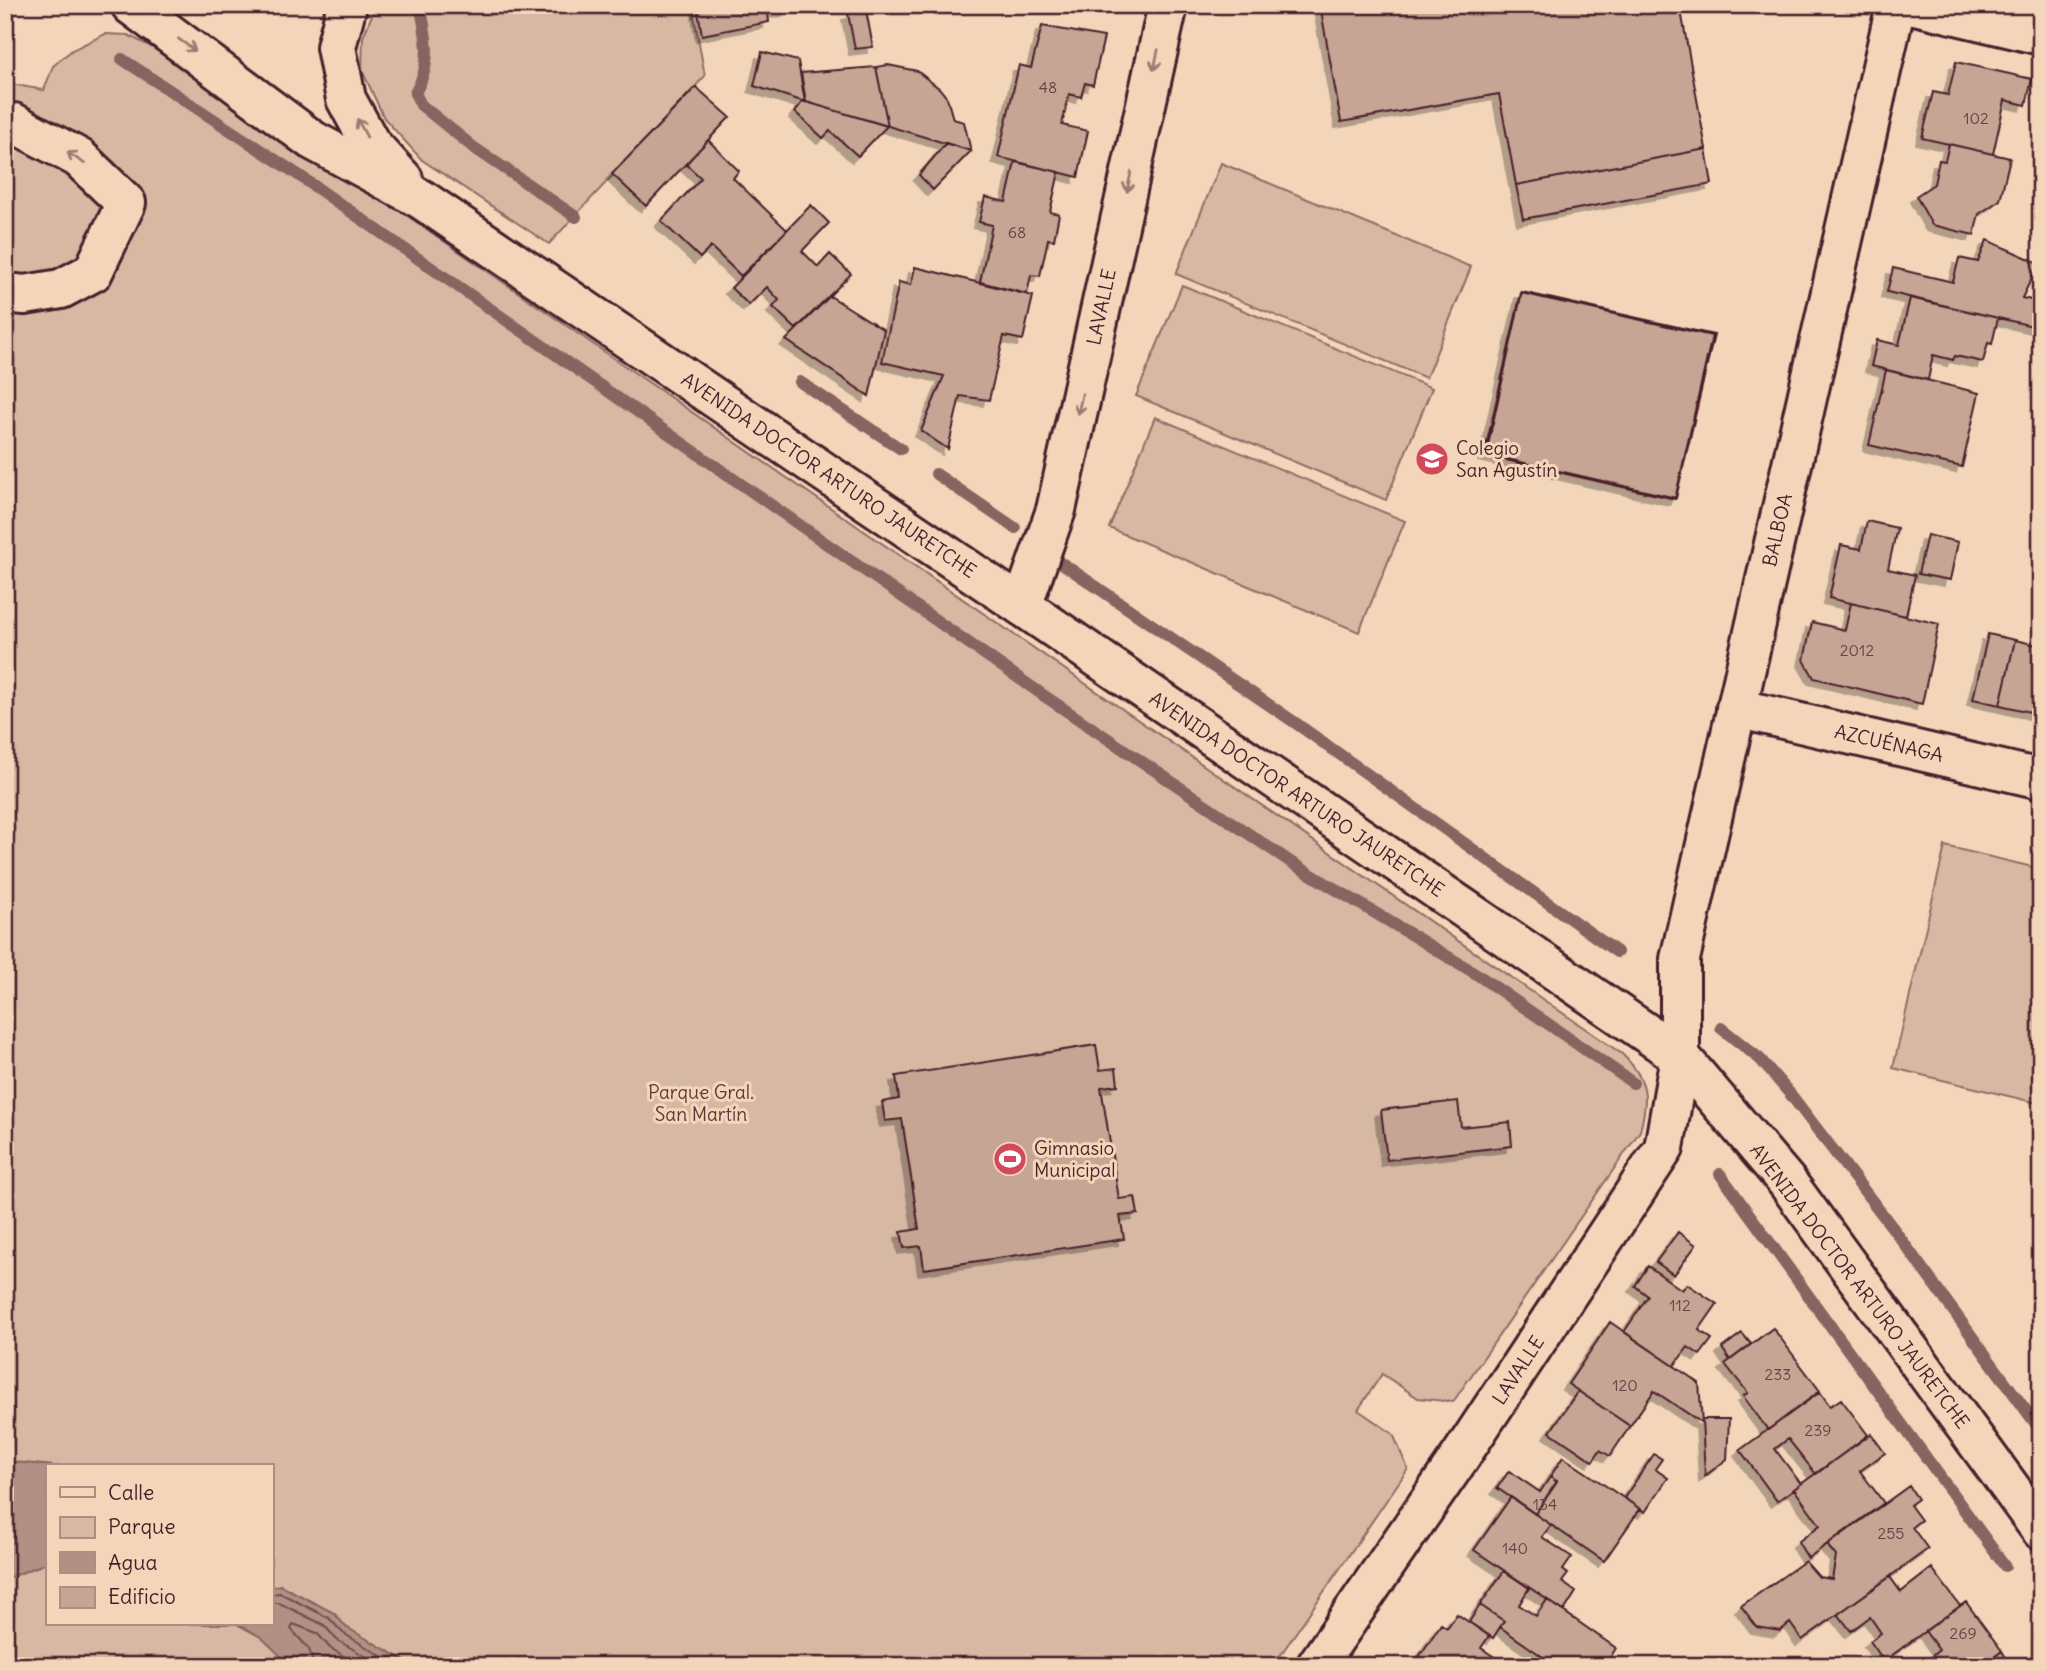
<svg xmlns="http://www.w3.org/2000/svg" width="2046" height="1671" font-family="Delius,sans-serif">
<style>
.green{fill:#d7b8a2;stroke:#906c66;stroke-width:2;fill-rule:evenodd}
.water{fill:#b29083;stroke:#886360;stroke-width:2}
.lines{fill:none;stroke-linecap:round;stroke-linejoin:round}
.shore{stroke:#744c4e;stroke-width:2}
.stream{stroke:#886360;stroke-width:12}
.building{fill:#c6a594;stroke:#4a1f2b;stroke-width:2;filter:url(#shadow)}
.minor-casing{stroke:#4a1f2b;stroke-width:44}
.major-casing{stroke:#4a1f2b;stroke-width:44}
.minor{stroke:#f3d6ba;stroke-width:38}
.major{stroke:#f3d6ba;stroke-width:38}
.oneway{stroke:#9e7a72}
.labels{text-anchor:middle;stroke-width:6;stroke-linejoin:round;paint-order:stroke}
.number-label{font-size:16px;fill:#694045}
.street-label{font-size:19px;fill:#4a1f2b;stroke:#f3d6ba}
.poi-label{font-size:19px;fill:#4a1f2b;stroke:#f3d6ba;text-anchor:start}
.park-label{font-size:19px;fill:#5f363d;stroke:#f3d6ba}
</style>
<defs>
<filter id="shadow"><feDropShadow dx="-6" dy="6" stdDeviation="0" flood-color="#0004"/></filter>
</defs>
<rect width="100%" height="100%" fill="#f3d6ba"/>
<filter id="ink" filterUnits="userSpaceOnUse"><feTurbulence type="fractalNoise" baseFrequency=".0143" numOctaves="2"/><feDisplacementMap in="SourceGraphic" scale="14" xChannelSelector="R" yChannelSelector="G"/><feConvolveMatrix kernelMatrix="1 2 1 2 8 2 1 2 1" color-interpolation-filters="sRGB"/></filter>
<g filter="url(#ink)">
<!-- green -->
<path class="green" d="M376 5H692L705 76 549 244 422 160 384 118 362 70 363 37Z
M105 34 128 35 196 70 1622 1054C1648 1079 1649 1097 1640 1131L1453 1402 1418 1398 1382 1374 1358 1410 1393 1434 1408 1469 1273 1666H5V38L8 60 5 83 44 90 53 66 72 50ZM47 1466H271V1624H47Z
M1221 163 1471 267 1426 378 1176 274Z
M1182 285 1432 388 1386 500 1136 396Z
M1155 417 1405 521 1359 632 1109 528Z
M1945 846 2041 869V1104L1893 1068Z"/>
<!-- water -->
<path class="water" d="M5 1461 54 1466H47V1563L5 1579Z
M280 1585 334 1613 346 1627 414 1666H291L261 1637 237 1624H271V1587Z"/>
<g class="lines">
<!-- shore -->
<path class="shore" d="M271 1594 280 1593 329 1618 343 1633 398 1666
M271 1603H279L324 1625 337 1640 382 1666
M314 1666 309 1649 291 1629 293 1624 317 1633 330 1648 361 1666"/>
<!-- stream -->
<path class="stream" d="M420 5C427 38 433 62 415 93L421 105 473 147 576 217
M122 59 297 174 1043 695 1292 863 1475 973 1633 1083
M800 382 901 449
M936 474 1015 528
M1063 564 1297 724 1617 952
M1721 1028 1760 1059 1791 1095 1895 1231 2041 1431
M1720 1174 2005 1566"/>
</g>
<!-- building -->
<path class="building" d="M697 5H787L788 10 768 13 769 22 702 35Z
M1320 5H1680L1706 149 1516 185 1499 94 1341 122Z
M866 10 873 47 855 49 848 14Z
M1042 26 1104 37 1093 85 1085 83 1081 97 1069 94 1062 125 1088 131 1078 177 998 157 1019 65 1031 68Z
M762 52 798 61 805 102 754 86Z
M1956 62 2032 79 2026 105 2005 100 1993 154 1922 138 1933 92 1948 95Z
M888 65 917 71 940 89 947 98 953 119 964 122 971 151 888 126 876 67Z
M876 67 888 126 806 102 801 73Z
M696 87 730 117 646 206 612 174Z
M803 101 887 126 858 156 830 131 823 138 795 112Z
M708 140 739 171 733 178 787 230 741 276 711 247 700 258 661 221 701 178 686 164Z
M946 143 971 151 933 190 919 175Z
M1949 144 2010 158 2000 200 1979 214 1974 235 1932 225 1916 196 1934 184 1939 160 1945 161Z
M1706 149 1712 184 1523 219 1516 185Z
M1015 162 1059 172 1050 212 1059 214 1054 240 1048 239 1040 276 1031 275 1027 294 980 282 992 225 979 222 985 197 1006 202Z
M811 205 829 223 802 251 818 267 830 254 851 274 796 329 773 307 779 300 767 287 749 305 731 288Z
M1987 240 2039 263 2022 298 2041 302V328L1887 292 1893 268 1953 282 1959 258 1978 262Z
M915 267 1033 296 1023 340 1004 336 989 400 960 396 948 449 921 431 944 376 882 362 899 282 911 285Z
M1522 292 1714 335 1676 498 1486 454Z
M1521 293 1712 336 1675 499 1484 455Z
M830 296 884 330 869 396 786 340Z
M1910 298 1998 318 1992 344 1988 343 1983 362 1955 356 1953 360 1933 355 1928 380 1871 366 1877 340 1899 345Z
M1886 370 1979 393 1962 467 1869 445Z
M1867 521 1897 528 1888 569 1915 575 1906 616 1829 598 1841 545 1861 549Z
M1927 535 1958 542 1950 580 1918 574Z
M1851 603 1939 624 1922 704 1814 678 1804 660 1812 622 1845 630Z
M1988 634 2015 640 2000 705 1973 699Z
M2015 640 2041 646 2039 714 2000 705Z
M1096 1045 1100 1070 1116 1068 1118 1085 1101 1087 1119 1199 1135 1197 1138 1214 1120 1216 1124 1239 924 1269 921 1246 904 1248 901 1232 919 1229 902 1119 885 1121 882 1102 899 1099 896 1076Z
M1458 1101 1461 1127 1510 1122 1512 1146 1387 1160 1381 1110Z
M1678 1232 1696 1245 1674 1275 1656 1262Z
M1648 1266 1682 1290 1687 1284 1717 1304 1699 1330 1712 1339 1700 1355 1688 1347 1674 1366 1624 1332 1648 1296 1635 1286Z
M1610 1322 1699 1383 1702 1423 1654 1391 1630 1426 1568 1384Z
M1773 1328 1820 1391 1768 1430 1743 1396 1748 1393 1725 1364Z
M1742 1333 1751 1344 1730 1360 1722 1348Z
M1578 1391 1630 1426 1610 1456 1600 1450 1593 1461 1550 1432Z
M1820 1392 1830 1406 1841 1399 1868 1435 1816 1474 1788 1439 1775 1449 1801 1484 1777 1501 1740 1450Z
M1702 1419H1729L1727 1459 1705 1476Z
M1871 1434 1885 1453 1860 1471 1884 1503 1808 1558 1798 1542 1820 1525 1794 1489Z
M1654 1454 1662 1459 1655 1469 1668 1478 1645 1512 1624 1498Z
M1563 1457 1640 1509 1604 1561 1535 1514 1557 1481 1550 1477Z
M1509 1471 1540 1492 1550 1477 1557 1482 1535 1514 1497 1488Z
M1909 1486 1918 1499 1910 1505 1921 1520 1912 1527 1928 1549 1802 1640 1790 1623 1780 1631 1757 1627 1741 1606 1805 1561 1819 1577 1832 1579 1836 1556 1827 1545Z
M1511 1497 1551 1525 1542 1537 1572 1557 1563 1570 1568 1574 1562 1582 1576 1592 1564 1611 1474 1550Z
M1932 1568 1960 1606 1884 1661 1870 1641 1881 1633 1870 1617 1851 1631 1838 1614 1890 1577 1901 1592Z
M1504 1571 1529 1588 1519 1605 1536 1616 1547 1600 1616 1648 1605 1666H1600L1590 1659 1585 1666H1556L1500 1627 1504 1621 1480 1605Z
M1966 1602 2002 1651 1982 1666H1910L1918 1660 1921 1665 1939 1650 1925 1631Z
M1480 1605 1504 1621 1493 1638 1469 1622Z
M1457 1614 1489 1636 1481 1648 1502 1662 1500 1666H1419L1415 1663 1441 1624 1447 1628Z
M2002 1651 2011 1666H1982Z"/>
<g class="lines">
<defs>
<path id="minor" d="M1915 5 2041 35
M5 126 14 123 79 158 126 203 93 272 61 289 25 295 5 293
M1022 606 1056 510 1168 5
M1736 708 2041 779
M1316 1666 1460 1457 1664 1148 1680 1056V959L1896 5"/>
<path id="major" d="M131 5 312 140 421 199 1022 606 1680 1056 1787 1182 2041 1530
M347 5 336 47 346 99 370 143 403 179"/>
</defs>
<!-- minor casing -->
<use href="#minor" class="minor-casing"/>
<!-- major casing -->
<use href="#major" class="major-casing"/>
<!-- minor -->
<use href="#minor" class="minor"/>
<!-- major -->
<use href="#major" class="major"/>
</g>
<!-- one-way arrows -->
<defs><path id="oneway-shaft" d="M-6 0H5M1.5-3L5.5 0L1.5 3" fill="none" stroke-width="1.6" stroke-linecap="round" stroke-linejoin="round" transform="scale(1.75)"/></defs>
<g class="oneway">
<use href="#oneway-shaft" transform="translate(187 45) rotate(36)"/>
<use href="#oneway-shaft" transform="translate(1156 60) rotate(102)"/>
<use href="#oneway-shaft" transform="translate(362 128) rotate(-118)"/>
<use href="#oneway-shaft" transform="translate(76 158) rotate(-146)"/>
<use href="#oneway-shaft" transform="translate(1129 182) rotate(102)"/>
<use href="#oneway-shaft" transform="translate(1080 404) rotate(102)"/>
</g>
</g>
<!-- icons -->
<defs>
<symbol id="school-disc" viewBox="-11 -11 22 22"><circle r="9.5" fill="#d1495b" stroke="#f3d6ba"/><path d="M0-5L7-2L0 1L-7-2ZM-4 1L0 2.5L4 1V4Q0 6-4 4Z" fill="#fff"/></symbol>
<symbol id="stadium-disc" viewBox="-11 -11 22 22"><circle r="9.5" fill="#d1495b" stroke="#f3d6ba"/><path d="M0-5a6.5 5 0 1 0 0 10a6.5 5 0 1 0 0-10ZM-3.5-1.8h7v3.6h-7Z" fill="#fff"/></symbol>
</defs>
<g fill-rule="evenodd">
<use href="#school-disc" x="1413" y="440" width="38" height="38"/>
<use href="#stadium-disc" x="991" y="1140" width="38" height="38"/>
</g>
<g class="labels">
<!-- number labels -->
<g class="number-label">
<text x="1048" y="93">48</text>
<text x="1976" y="124">102</text>
<text x="1017" y="238">68</text>
<text x="1857" y="656">2012</text>
<text x="1680" y="1311">112</text>
<text x="1778" y="1380">233</text>
<text x="1625" y="1391">120</text>
<text x="1818" y="1436">239</text>
<text x="1545" y="1510">134</text>
<text x="1891" y="1539">255</text>
<text x="1515" y="1554">140</text>
<text x="1963" y="1639">269</text>
</g>
<!-- street labels -->
<g class="street-label">
<text transform="translate(1101 307) rotate(-78)" y="7">LAVALLE</text>
<text transform="translate(829 475) rotate(34)" y="7">AVENIDA DOCTOR ARTURO JAURETCHE</text>
<text transform="translate(1777 530) rotate(-77)" y="7">BALBOA</text>
<text transform="translate(1889 743) rotate(13)" y="7">AZCUÉNAGA</text>
<text transform="translate(1297 794) rotate(34)" y="7">AVENIDA DOCTOR ARTURO JAURETCHE</text>
<text transform="translate(1860 1286) rotate(53)" y="7">AVENIDA DOCTOR ARTURO JAURETCHE</text>
<text transform="translate(1518 1370) rotate(-57)" y="7">LAVALLE</text>
</g>
<!-- poi labels -->
<g class="poi-label">
<text x="1456" y="455">Colegio<tspan x="1456" dy="22">San Agustín</tspan></text>
<text x="1034" y="1155">Gimnasio<tspan x="1034" dy="22">Municipal</tspan></text>
</g>
<!-- park labels -->
<g class="park-label">
<text x="701" y="1099">Parque Gral.<tspan x="701" dy="22">San Martín</tspan></text>
</g>
</g>
<!-- margin -->
<rect width="2046" height="1671" fill="none" stroke="#f3d6ba" stroke-width="28"/>
<rect x="14" y="14" width="2018" height="1643" fill="none" stroke="#4a1f2b" stroke-width="2.5" filter="url(#ink)"/>
<!-- legend -->
<rect x="46" y="1464" width="228" height="161" fill="#f3d6ba" stroke="#af8d81" stroke-width="2"/>
<rect x="60" y="1487" width="35" height="10" fill="#f3d6ba" stroke="#af8d81" stroke-width="2"/>
<text x="108" y="1500" font-size="21" fill="#4a1f2b">Calle</text>
<rect x="60" y="1517" width="35" height="21" fill="#d7b8a2" stroke="#af8d81" stroke-width="2"/>
<text x="108" y="1534" font-size="21" fill="#4a1f2b">Parque</text>
<rect x="60" y="1552" width="35" height="21" fill="#b29083" stroke="#af8d81" stroke-width="2"/>
<text x="108" y="1570" font-size="21" fill="#4a1f2b">Agua</text>
<rect x="60" y="1587" width="35" height="21" fill="#c6a594" stroke="#af8d81" stroke-width="2"/>
<text x="108" y="1604" font-size="21" fill="#4a1f2b">Edificio</text>
</svg>
